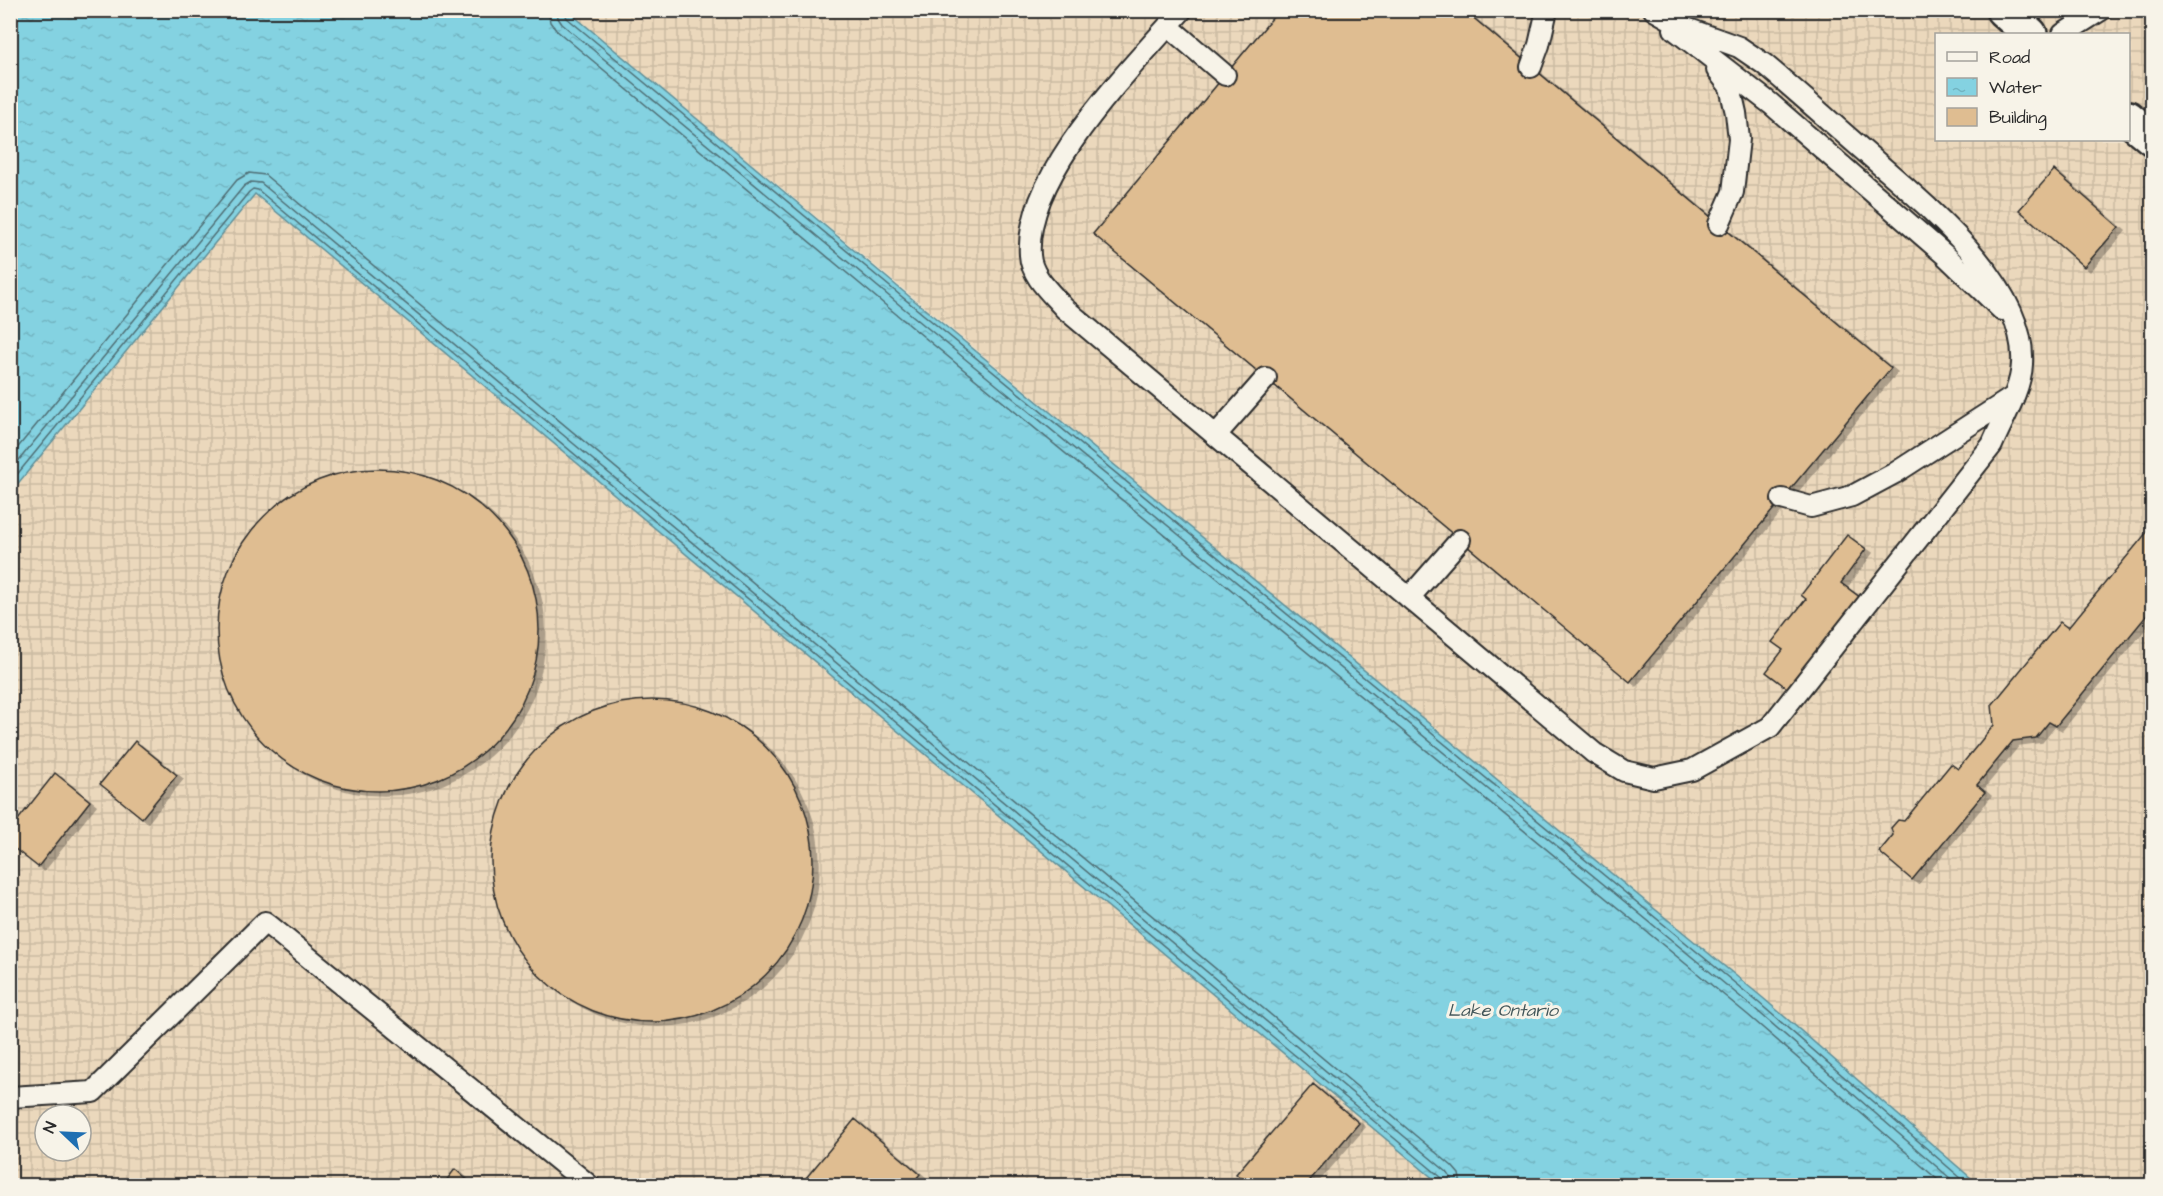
<svg xmlns="http://www.w3.org/2000/svg" width="2163" height="1196" font-family="'Architects Daughter',sans-serif">
<style>
.industrial{fill:url(#industrial-grid);fill-rule:evenodd}
.water{fill:url(#water-ripples);stroke:#608f98;stroke-width:1.5}
.lines{fill:none;stroke-linecap:round;stroke-linejoin:round}
.shore{stroke:#4f6e74;stroke-width:1.5}
.building{fill:#dfbd91;stroke:#2b2b2b;stroke-width:1.5;filter:url(#shadow)}
.lane-casing{stroke:#2b2b2b;stroke-width:24}
.street-casing{stroke:#2b2b2b;stroke-width:38}
.lane{stroke:#f7f3e8;stroke-width:20}
.street{stroke:#f7f3e8;stroke-width:33}
.labels{text-anchor:middle;stroke-width:6;stroke-linejoin:round;paint-order:stroke}
.water-label{font-size:18px;font-style:italic;fill:#415558;stroke:#f7f3e8}
</style>
<defs>
<pattern id="industrial-grid" width="8" height="8" patternUnits="userSpaceOnUse" patternTransform="scale(1.5)"><rect width="8" height="8" fill="#ebd8bc"/><path d="M0 4h8M4 0v8" fill="none" stroke="#cabaa2"/></pattern>
<pattern id="water-ripples" width="26" height="14" patternUnits="userSpaceOnUse" patternTransform="scale(1.5)"><rect width="26" height="14" fill="#84d2e1"/><path d="M2 4q2-2 4 0t4 0M15 11q2-2 4 0t4 0" fill="none" stroke="#72b4c1"/></pattern>
<filter id="shadow"><feDropShadow dx="6" dy="4" stdDeviation="0" flood-color="#0004"/></filter>
</defs>
<rect width="100%" height="100%" fill="#f0e3ce"/>
<filter id="ink" filterUnits="userSpaceOnUse"><feTurbulence type="fractalNoise" baseFrequency=".0167" numOctaves="2"/><feDisplacementMap in="SourceGraphic" scale="12" xChannelSelector="R" yChannelSelector="G"/><feConvolveMatrix kernelMatrix="1 2 1 2 8 2 1 2 1" color-interpolation-filters="sRGB"/></filter>
<g filter="url(#ink)">
<!-- industrial -->
<path class="industrial" d="M568 11H2152V1185H1979L1854 1077ZM1936 34H2128V140H1936Z
M254 194 1441 1185 11 1186V492ZM45 1115H81V1151H45Z"/>
<!-- water -->
<path class="water" d="M11 10 568 11 904 292 1763 998 1979 1185H1441L255 194 11 492Z"/>
<g class="lines">
<!-- shore -->
<path class="shore" d="M548 10 550 22 556 30 890 309 1748 1015 1945 1186
M557 10 558 18 562 24 896 302 1754 1008 1959 1186
M564 10 567 18 901 296 1759 1003 1970 1186
M10 457 237 180 249 173 265 175 1452 1166 1459 1174 1461 1186
M10 471 244 186 251 182 261 183 1447 1172 1451 1178 1452 1186
M10 483 249 192 253 189 258 190 1442 1178 1444 1186"/>
</g>
<!-- building -->
<path class="building" d="M1279 10H1464L1891 368 1630 682 1093 234Z
M2054 170 2119 227 2084 267 2019 210Z
M217 630a161 161 0 1 1 322 0a161 161 0 1 1-322 0Z
M2152 526V609L2056 726 2049 722 2036 738 2013 741 1977 785 1985 792 1912 880 1879 852 1893 835 1891 828 1898 820 1904 821 1951 764 1958 769 1994 725 1992 705 2060 622 2068 628Z
M1847 535 1866 549 1841 583 1861 598 1791 691 1766 672 1783 650 1772 642 1806 599 1801 595Z
M491 861a161 161 0 1 1 322 0a161 161 0 1 1-322 0Z
M135 741 177 775 142 818 100 784Z
M55 773 90 801 38 867 10 845V830Z
M1313 1084 1359 1123 1305 1186H1250L1236 1174Z
M855 1119 920 1174 912 1184 913 1186H803L801 1184Z
M455 1169 474 1186H442Z"/>
<g class="lines">
<defs>
<path id="lane" d="M1182 10C1132 68 1024 174 1030 255 1031 276 1051 293 1064 308L1594 753 1624 771 1654 778 1692 770 1770 727 1992 445C2002 421 2021 390 2022 364 2027 285 1924 204 1871 157 1835 126 1800 94 1764 64L1739 47 1686 28 1654 10
M1168 26 1225 75
M1674 29 1771 104 1945 255 2002 310
M2063 34 2101 10
M1531 67 1539 45 1547 10
M1717 70 1730 87 1736 113 1739 139 1733 192 1719 224
M1216 435 1266 378
M1782 499 1811 507 1852 496 1895 473 2013 397
M1409 598 1460 540
M10 1097 93 1092 265 922 590 1186"/>
<path id="street" d="M2003 10 2030 34
M2128 118 2152 138"/>
</defs>
<!-- lane casing -->
<use href="#lane" class="lane-casing"/>
<!-- street casing -->
<use href="#street" class="street-casing"/>
<!-- lane -->
<use href="#lane" class="lane"/>
<!-- street -->
<use href="#street" class="street"/>
</g>
</g>
<g class="labels">
<!-- water labels -->
<g class="water-label">
<text x="1503" y="1016">Lake Ontario</text>
</g>
</g>
<!-- margin -->
<rect width="2163" height="1196" fill="none" stroke="#f7f3e8" stroke-width="36"/>
<rect x="18" y="18" width="2127" height="1160" fill="none" stroke="#2b2b2b" stroke-width="2" filter="url(#ink)"/>
<!-- legend -->
<rect x="1935" y="33" width="195" height="108" fill="#f7f3e8" stroke="#a5a39c" stroke-width="1.5"/>
<rect x="1947" y="52" width="30" height="9" fill="#f7f3e8" stroke="#a5a39c" stroke-width="1.5"/>
<text x="1989" y="63" font-size="18" fill="#2b2b2b">Road</text>
<rect x="1947" y="78" width="30" height="18" fill="url(#water-ripples)" stroke="#a5a39c" stroke-width="1.5"/>
<text x="1989" y="93" font-size="18" fill="#2b2b2b">Water</text>
<rect x="1947" y="108" width="30" height="18" fill="#dfbd91" stroke="#a5a39c" stroke-width="1.5"/>
<text x="1989" y="123" font-size="18" fill="#2b2b2b">Building</text>
<!-- north arrow -->
<g transform="translate(63 1133) rotate(293)"><circle r="28" fill="#f7f3e8" stroke="#a5a39c" stroke-width="1.5"/>
<path d="M0-4.5L10 22L0 15L-10 22Z" fill="#1f6fb2"/>
<text y="-9" font-size="16" font-weight="bold" text-anchor="middle" fill="#2b2b2b">N</text>
</g>
</svg>
